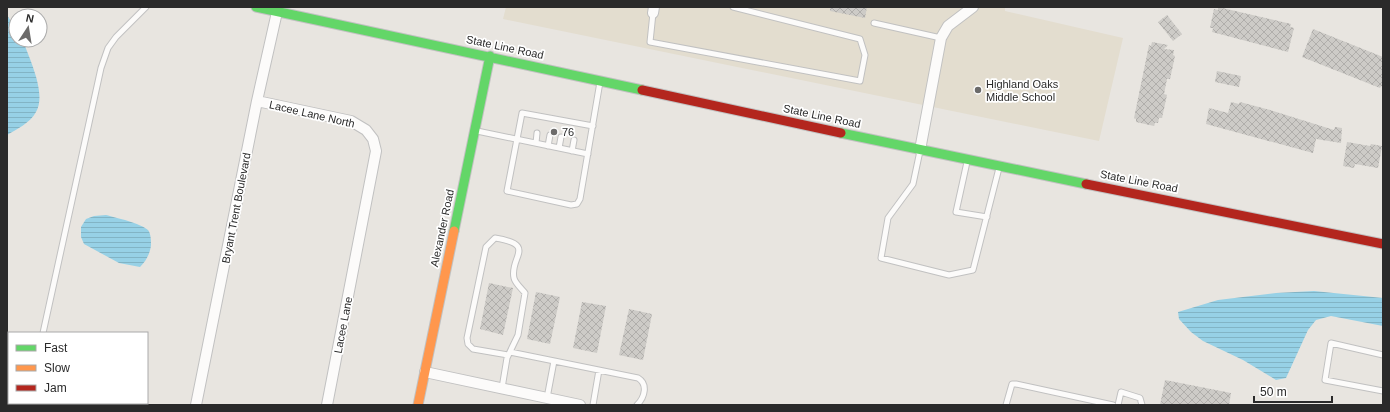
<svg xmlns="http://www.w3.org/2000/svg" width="1390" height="412" font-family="Arial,sans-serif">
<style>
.education{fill:#e3ddcf}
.water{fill:url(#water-rules)}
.building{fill:url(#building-cross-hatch)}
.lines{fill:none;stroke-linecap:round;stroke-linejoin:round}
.lane-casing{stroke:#c1c1c1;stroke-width:7}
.street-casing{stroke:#c1c1c1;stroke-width:12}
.fast-casing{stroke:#c1c1c1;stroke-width:11}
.slow-casing{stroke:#c1c1c1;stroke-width:11}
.jam-casing{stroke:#c1c1c1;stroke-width:11}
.lane{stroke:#fcfbfa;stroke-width:5}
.street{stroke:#fcfbfa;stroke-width:10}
.fast{stroke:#63d668;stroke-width:9}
.slow{stroke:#ff974d;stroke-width:9}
.jam{stroke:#b3261e;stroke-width:9}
.poi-dot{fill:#6c6b6a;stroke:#fff;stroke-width:1.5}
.labels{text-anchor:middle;stroke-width:3.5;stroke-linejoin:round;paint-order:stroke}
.street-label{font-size:11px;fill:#2a2a2a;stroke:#fff}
.poi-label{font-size:11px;fill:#2a2a2a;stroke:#fff;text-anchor:start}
</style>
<defs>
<pattern id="water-rules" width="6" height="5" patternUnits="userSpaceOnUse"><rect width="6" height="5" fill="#97d1e6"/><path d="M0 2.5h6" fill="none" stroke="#82b4c5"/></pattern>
<pattern id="building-cross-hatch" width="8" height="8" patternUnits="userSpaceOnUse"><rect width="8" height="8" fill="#cdcbc7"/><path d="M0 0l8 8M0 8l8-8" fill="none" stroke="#b0aeab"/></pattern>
</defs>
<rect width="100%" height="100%" fill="#e8e5e0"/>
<!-- education -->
<path class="education" d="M506 7H1005V11L1123 38 1099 141 503 19Z"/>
<!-- water -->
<path class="water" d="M7 15 16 29V40H23C29 59 47 93 36 112 30 123 17 129 7 135Z
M106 215C117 218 140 223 148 230 151 234 151 240 151 245 150 254 146 261 140 267L119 263 84 244 81 237V227L86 219 94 216Z
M1314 291 1383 298V326L1331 316 1316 320 1308 330 1286 378 1276 380 1243 360 1203 341 1191 332 1179 319 1178 312 1218 300 1276 293Z"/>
<!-- building -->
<path class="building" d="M830 7H867L865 18 830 11Z
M1218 7 1291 24 1290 27 1294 28 1288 52 1212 32 1213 28H1210L1214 9 1218 10Z
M1167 15 1182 34 1173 41 1158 22Z
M1313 29 1383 57V87L1381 86 1380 88 1302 57Z
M1152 42 1168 45 1164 49 1174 50 1173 55 1175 56 1170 79H1167L1164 94 1167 95 1162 118H1159L1158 123H1155L1154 126 1136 122V119L1134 118 1149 45 1151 46Z
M1217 71 1241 76 1239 87 1215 82Z
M1231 102 1239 104 1240 102 1270 110 1334 130 1335 127 1342 128 1341 143 1316 139 1313 153 1206 124 1209 108 1228 113Z
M1347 142 1370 146 1371 144 1382 146 1378 168 1355 164 1354 168 1343 166Z
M489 283 513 288 503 335 480 329Z
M536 292 560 297 550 344 527 339Z
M582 302 606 306 597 353 573 348Z
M629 309 652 314 643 360 619 355Z
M1165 380 1231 393 1229 405H1160Z"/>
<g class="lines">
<defs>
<path id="lane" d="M653 13 650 42 860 81 865 55 860 39 733 7
M874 23 941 38
M593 126 522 113 507 191 571 205 577 204 580 199 600 82
M477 131 588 154
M536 143 537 133
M548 146 550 135
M559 148 561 137
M572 151 574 140
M920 151 913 184 888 218 881 258 949 275 973 270 999 168
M967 162 956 212 987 217
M43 333 101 68 108 48 116 37 146 7
M510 352 638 378C648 384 645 397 637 405
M1383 355 1331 343 1325 380 1383 391
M502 388 507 358 518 335 525 293C521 288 515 283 514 278 509 257 538 245 495 238L486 247 467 338 468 344 473 349 508 355
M547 398 554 361
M28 405V403
M593 405 599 370
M1006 405 1012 384H1016L1113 405
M1118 405 1121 392 1140 398 1142 405"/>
<path id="street" d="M653 13 654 7
M257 101 351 121 366 130 373 139 376 151 327 405
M920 150 941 38 948 26 973 7
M425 372 580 405
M196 405 257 101 277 12"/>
<path id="fast" d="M256 7 642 90
M841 133 1086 184
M454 231 490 56"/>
<path id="slow" d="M418 405 454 231"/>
<path id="jam" d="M642 90 841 133
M1086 184 1383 244"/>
</defs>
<!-- lane casing -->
<use href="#lane" class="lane-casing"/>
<!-- street casing -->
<use href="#street" class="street-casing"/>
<!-- fast casing -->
<use href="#fast" class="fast-casing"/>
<!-- slow casing -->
<use href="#slow" class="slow-casing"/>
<!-- jam casing -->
<use href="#jam" class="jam-casing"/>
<!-- lane -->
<use href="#lane" class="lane"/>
<!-- street -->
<use href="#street" class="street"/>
<!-- fast -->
<use href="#fast" class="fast"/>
<!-- slow -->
<use href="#slow" class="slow"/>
<!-- jam -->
<use href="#jam" class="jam"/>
</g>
<!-- markers -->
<g class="poi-dot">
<circle cx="978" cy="90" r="4"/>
<circle cx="554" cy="132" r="4"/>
</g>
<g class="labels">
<!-- street labels -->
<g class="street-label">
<text transform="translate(505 47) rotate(12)" y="4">State Line Road</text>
<text transform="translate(312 114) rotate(13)" y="4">Lacee Lane North</text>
<text transform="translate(822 116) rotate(12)" y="4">State Line Road</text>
<text transform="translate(1139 181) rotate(11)" y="4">State Line Road</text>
<text transform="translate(236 208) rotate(-79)" y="4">Bryant Trent Boulevard</text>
<text transform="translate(442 228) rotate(-78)" y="4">Alexander Road</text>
<text transform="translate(343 325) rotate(-79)" y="4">Lacee Lane</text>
</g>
<!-- poi labels -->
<g class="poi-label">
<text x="986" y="88">Highland Oaks<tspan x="986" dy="13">Middle School</tspan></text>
<text x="562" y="136">76</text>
</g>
</g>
<!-- border -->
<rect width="1390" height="412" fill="none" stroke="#2a2a2a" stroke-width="16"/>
<!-- legend -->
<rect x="8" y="332" width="140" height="72" fill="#ffffff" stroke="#aaaaaa"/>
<rect x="16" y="345" width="20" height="6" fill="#63d668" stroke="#aaaaaa"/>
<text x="44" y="352" font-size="12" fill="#2a2a2a">Fast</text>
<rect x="16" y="365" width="20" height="6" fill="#ff974d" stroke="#aaaaaa"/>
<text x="44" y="372" font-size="12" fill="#2a2a2a">Slow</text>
<rect x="16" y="385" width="20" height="6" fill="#b3261e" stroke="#aaaaaa"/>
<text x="44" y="392" font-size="12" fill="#2a2a2a">Jam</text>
<!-- north arrow -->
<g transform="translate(28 28) rotate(12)"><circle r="19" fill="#ffffff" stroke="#aaaaaa"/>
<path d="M0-3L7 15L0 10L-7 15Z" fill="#6c6b6a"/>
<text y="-6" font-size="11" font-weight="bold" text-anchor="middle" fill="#2a2a2a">N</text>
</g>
<!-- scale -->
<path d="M1254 396v6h78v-6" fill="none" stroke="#2a2a2a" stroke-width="2"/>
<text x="1260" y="396" font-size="12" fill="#2a2a2a" stroke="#ffffff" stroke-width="3" paint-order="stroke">50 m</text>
</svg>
